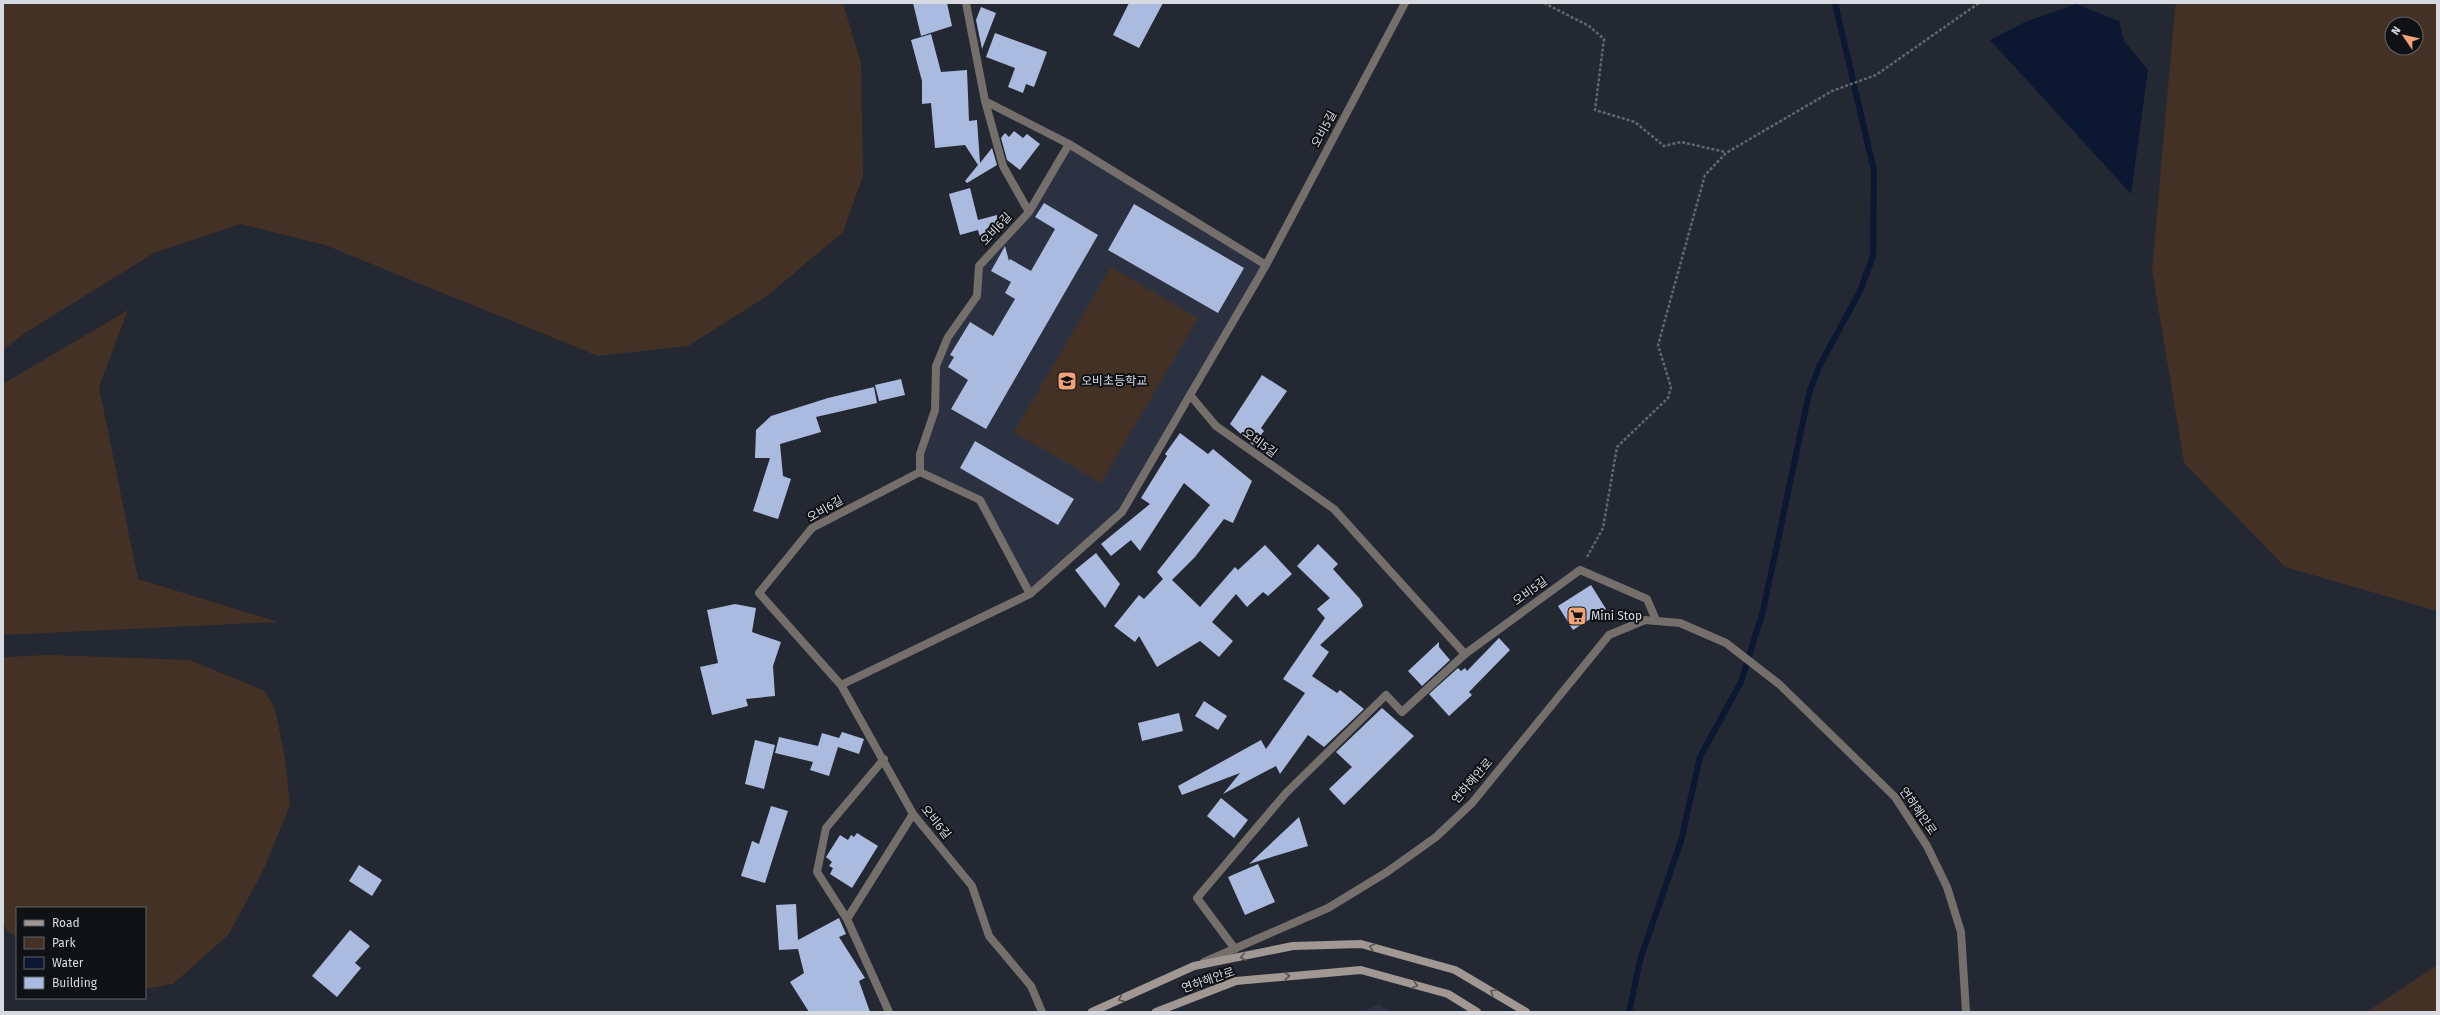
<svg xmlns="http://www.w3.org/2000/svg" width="2440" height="1015" font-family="'Fira Sans','Noto Sans KR',sans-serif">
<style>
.built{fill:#2b3140}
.green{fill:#443126;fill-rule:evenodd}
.water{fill:#0c1731}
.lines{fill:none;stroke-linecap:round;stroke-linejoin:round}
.stream{stroke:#0c1731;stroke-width:6}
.building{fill:#abbbdf}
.path{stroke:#62676f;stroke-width:2.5;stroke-dasharray:3 2;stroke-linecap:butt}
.lane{stroke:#756f6c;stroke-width:8}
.street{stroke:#756f6c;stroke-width:8}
.secondary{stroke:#a19893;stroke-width:8}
.oneway{stroke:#585454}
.labels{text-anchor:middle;stroke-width:4;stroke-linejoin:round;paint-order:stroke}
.street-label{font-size:12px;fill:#d7dbe1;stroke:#0f1115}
.poi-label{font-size:12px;fill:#d7dbe1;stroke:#0f1115;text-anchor:start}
</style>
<rect width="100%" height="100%" fill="#232832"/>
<!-- built -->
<path class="built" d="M1069 144 1266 265 1122 512 1030 594 980 500 920 472 935 410 936 366 948 337 977 296 979 266 1029 212Z
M1379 1004 1390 1012H1363Z"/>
<!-- green -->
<path class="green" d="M3 3H843L861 63 863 176 843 232 767 296 688 346 598 356 325 245 241 224 154 253 25 333 3 350Z
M2177 3H2437V611L2285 567 2184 463 2152 271 2175 7ZM2392 24H2416V48H2392Z
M1111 267 1198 318 1101 483 1014 432Z
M128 310 99 387 138 579 278 622 3 635V384Z
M49 655 190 660 265 691 275 709 285 758 290 805 262 873 228 935 173 984 145 989V908H17V937L8 932 3 923V657Z
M2437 965V1012H2367Z"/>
<!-- water -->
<path class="water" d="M2076 4 2119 21 2124 41 2148 70 2131 194 1990 40 2025 22Z"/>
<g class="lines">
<!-- stream -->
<path class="stream" d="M1629 1012 1640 960 1681 841 1700 757 1741 682 1763 611 1809 393 1820 365 1860 291 1873 256 1874 171 1835 3"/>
</g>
<!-- building -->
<path class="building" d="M913 3H947L952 26 921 36Z
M1129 3H1163L1139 48 1113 35Z
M981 7 996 13 982 49 976 20Z
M995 33 1047 52 1034 87 1026 84 1023 93 1008 87 1015 68 986 57Z
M931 34 941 72 967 70 969 121 977 120 980 163 992 148 997 165 967 183 965 181 978 165 965 145 935 148 931 103 922 104V81L911 40Z
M1014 131 1023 138 1027 134 1040 144 1020 170 1007 160 1001 138 1005 133 1009 137Z
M970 188 978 220 997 215 1001 231 980 237 978 230 960 235 949 194Z
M1044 203 1098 235 986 429 951 409 968 380 948 367 954 357 950 355 970 322 993 336 1015 299 1005 293 1011 282 991 271 1005 246 1009 261 1010 259 1031 271 1055 229 1035 217Z
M1134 204 1244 268 1218 313 1108 250Z
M1262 375 1287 391 1261 428 1264 431 1253 445 1230 424Z
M901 379 905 395 879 401 875 385Z
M874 387 877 403 816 417 821 432 780 444 783 476 791 479 778 519 753 511 770 458H755L756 430 771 416 828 398Z
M1180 433 1208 454 1213 449 1252 481 1233 523 1224 519 1195 557 1172 580 1200 607 1235 567 1238 570 1265 545 1292 574 1268 596 1263 592 1247 607 1236 594 1212 622 1233 641 1219 657 1200 641 1157 667 1139 636 1135 642 1114 626 1139 595 1144 599 1163 579 1157 572 1210 505 1184 483 1140 551 1131 540 1111 556 1101 544 1150 504 1141 498 1167 456 1165 454Z
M975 441 1074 499 1058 525 960 468Z
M1318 544 1338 564 1333 569 1360 599 1363 606 1320 645 1329 652 1312 676 1337 693 1340 690 1364 709 1324 747 1308 735 1280 774 1276 766 1223 794 1240 773 1182 795 1178 786 1261 740 1266 749 1305 693 1283 679 1325 618 1317 609 1330 598 1297 566Z
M1096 553 1120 584 1105 608 1075 570Z
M1591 585 1606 609 1573 630 1558 606Z
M735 604 756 608 752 632 781 642 773 666 775 696 746 699 748 706 712 715 700 667 718 663 707 610Z
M1499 638 1510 650 1469 692 1472 695 1449 716 1429 694 1458 668 1461 671 1465 668 1467 671Z
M1439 642V647L1450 660 1422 686 1408 671Z
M1204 701 1227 716 1218 730 1195 716Z
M1382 708 1414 736 1344 805 1329 789 1352 767 1336 752Z
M1179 713 1183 731 1142 741 1138 723Z
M842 732 864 739 859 754 838 747 829 776 810 770 813 762 775 753 779 737 818 746 822 733 839 738Z
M755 740 775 745 764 789 745 784Z
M1221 798 1248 820 1234 838 1207 816Z
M771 806 788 811 765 883 741 876 752 841 759 844Z
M1299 817 1308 846 1249 864Z
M857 833 878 846 852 888 830 874 833 868 829 866 832 862 826 857 840 835 848 840 851 835 854 837Z
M1258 864 1275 902 1245 915 1228 877Z
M359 865 382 880 372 896 349 881Z
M796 904 798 940 839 918 846 934 839 937 865 978 859 981 870 1012H809L790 982 804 973 798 949 779 950 776 905Z
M350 930 370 946 355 963 361 968 337 997 312 976Z"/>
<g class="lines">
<!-- path -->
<path class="path" d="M1544 3 1589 26 1604 39 1595 110 1635 122 1664 146 1681 142 1725 152
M1587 557 1603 528 1617 447 1668 398 1671 387 1658 345 1705 175 1726 153 1832 91 1876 75 1979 3"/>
<!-- lane -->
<path class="lane" d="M1235 949 1197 898 1286 793 1386 695 1402 712 1465 654"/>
<!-- street -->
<path class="street" d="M966 3 985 101 1003 166 1029 212 979 266 977 296 948 337 936 366 935 410 920 454V472L812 528 759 593 841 685 913 814 972 886 989 936 1031 986 1042 1012
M1405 3 1266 265 1190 395 1216 426 1334 509 1465 654 1580 570 1647 599 1656 620
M985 101 1069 144 1266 265
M1029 212 1069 144
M920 472 980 500 1030 594
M841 685 1030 594 1122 512 1190 395
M884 759 826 828 817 872 847 919 889 1012
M847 919 913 814
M1204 962 1328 908 1387 872 1436 837 1472 803 1609 635 1645 620 1680 623 1726 643 1779 684 1895 797 1927 846 1947 887 1961 932 1966 1012"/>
<!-- secondary -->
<path class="secondary" d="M1092 1012 1194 966 1293 946 1361 944 1455 970 1526 1012
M1156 1012 1236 981 1361 970 1448 994 1477 1012"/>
</g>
<!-- one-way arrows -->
<defs><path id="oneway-chevron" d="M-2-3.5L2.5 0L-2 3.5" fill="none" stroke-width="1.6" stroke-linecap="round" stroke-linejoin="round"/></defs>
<g class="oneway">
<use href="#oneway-chevron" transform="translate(1372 947) rotate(-165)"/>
<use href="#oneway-chevron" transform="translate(1243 957) rotate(169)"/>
<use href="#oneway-chevron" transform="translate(1287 976) rotate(-5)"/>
<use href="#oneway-chevron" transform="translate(1415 985) rotate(15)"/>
<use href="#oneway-chevron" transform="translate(1493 992) rotate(-149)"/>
<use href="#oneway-chevron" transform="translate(1121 999) rotate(156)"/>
</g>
<!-- icons -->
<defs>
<symbol id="school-square" viewBox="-11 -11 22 22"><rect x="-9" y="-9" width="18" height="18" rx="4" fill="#efa377" stroke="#0f1115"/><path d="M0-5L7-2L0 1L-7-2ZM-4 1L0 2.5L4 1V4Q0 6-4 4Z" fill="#111"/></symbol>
<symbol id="supermarket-square" viewBox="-11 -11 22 22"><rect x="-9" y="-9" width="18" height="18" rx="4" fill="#efa377" stroke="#0f1115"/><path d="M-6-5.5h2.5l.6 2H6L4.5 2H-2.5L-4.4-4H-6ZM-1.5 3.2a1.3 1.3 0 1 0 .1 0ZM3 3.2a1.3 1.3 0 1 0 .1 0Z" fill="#111"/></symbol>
</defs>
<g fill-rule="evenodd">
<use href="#school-square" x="1056" y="370" width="22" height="22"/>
<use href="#supermarket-square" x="1566" y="605" width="22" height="22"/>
</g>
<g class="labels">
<!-- street labels -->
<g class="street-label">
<text transform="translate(1324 129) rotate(-62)" y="4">오비5길</text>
<text transform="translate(996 229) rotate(-47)" y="4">오비6길</text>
<text transform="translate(1260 443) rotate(36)" y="4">오비5길</text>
<text transform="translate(825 509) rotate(-30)" y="4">오비6길</text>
<text transform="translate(1530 591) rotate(-36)" y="4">오비5길</text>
<text transform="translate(1472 781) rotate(-49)" y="4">연하해안로</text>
<text transform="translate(1918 811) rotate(55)" y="4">연하해안로</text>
<text transform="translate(936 822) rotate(51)" y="4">오비6길</text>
<text transform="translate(1208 980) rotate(-19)" y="4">연하해안로</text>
</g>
<!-- poi labels -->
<g class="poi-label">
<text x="1081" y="385">오비초등학교</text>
<text x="1591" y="620">Mini Stop</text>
</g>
</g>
<!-- border -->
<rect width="2440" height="1015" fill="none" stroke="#d7dbe1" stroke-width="8"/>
<!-- legend -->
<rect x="16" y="907" width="130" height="92" fill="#0f1115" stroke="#5f6267"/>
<rect x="24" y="920" width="20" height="6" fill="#a19893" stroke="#5f6267"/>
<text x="52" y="927" font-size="12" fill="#d7dbe1">Road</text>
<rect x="24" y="937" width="20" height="12" fill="#443126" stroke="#5f6267"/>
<text x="52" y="947" font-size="12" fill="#d7dbe1">Park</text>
<rect x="24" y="957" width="20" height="12" fill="#0c1731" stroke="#5f6267"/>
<text x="52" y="967" font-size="12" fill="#d7dbe1">Water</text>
<rect x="24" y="977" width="20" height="12" fill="#abbbdf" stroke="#5f6267"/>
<text x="52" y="987" font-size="12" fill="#d7dbe1">Building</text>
<!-- north arrow -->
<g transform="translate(2404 36) rotate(304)"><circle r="19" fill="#0f1115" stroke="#5f6267"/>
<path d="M0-3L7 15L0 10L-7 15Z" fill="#efa377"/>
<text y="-6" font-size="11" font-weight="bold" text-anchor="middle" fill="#d7dbe1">N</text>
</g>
</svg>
